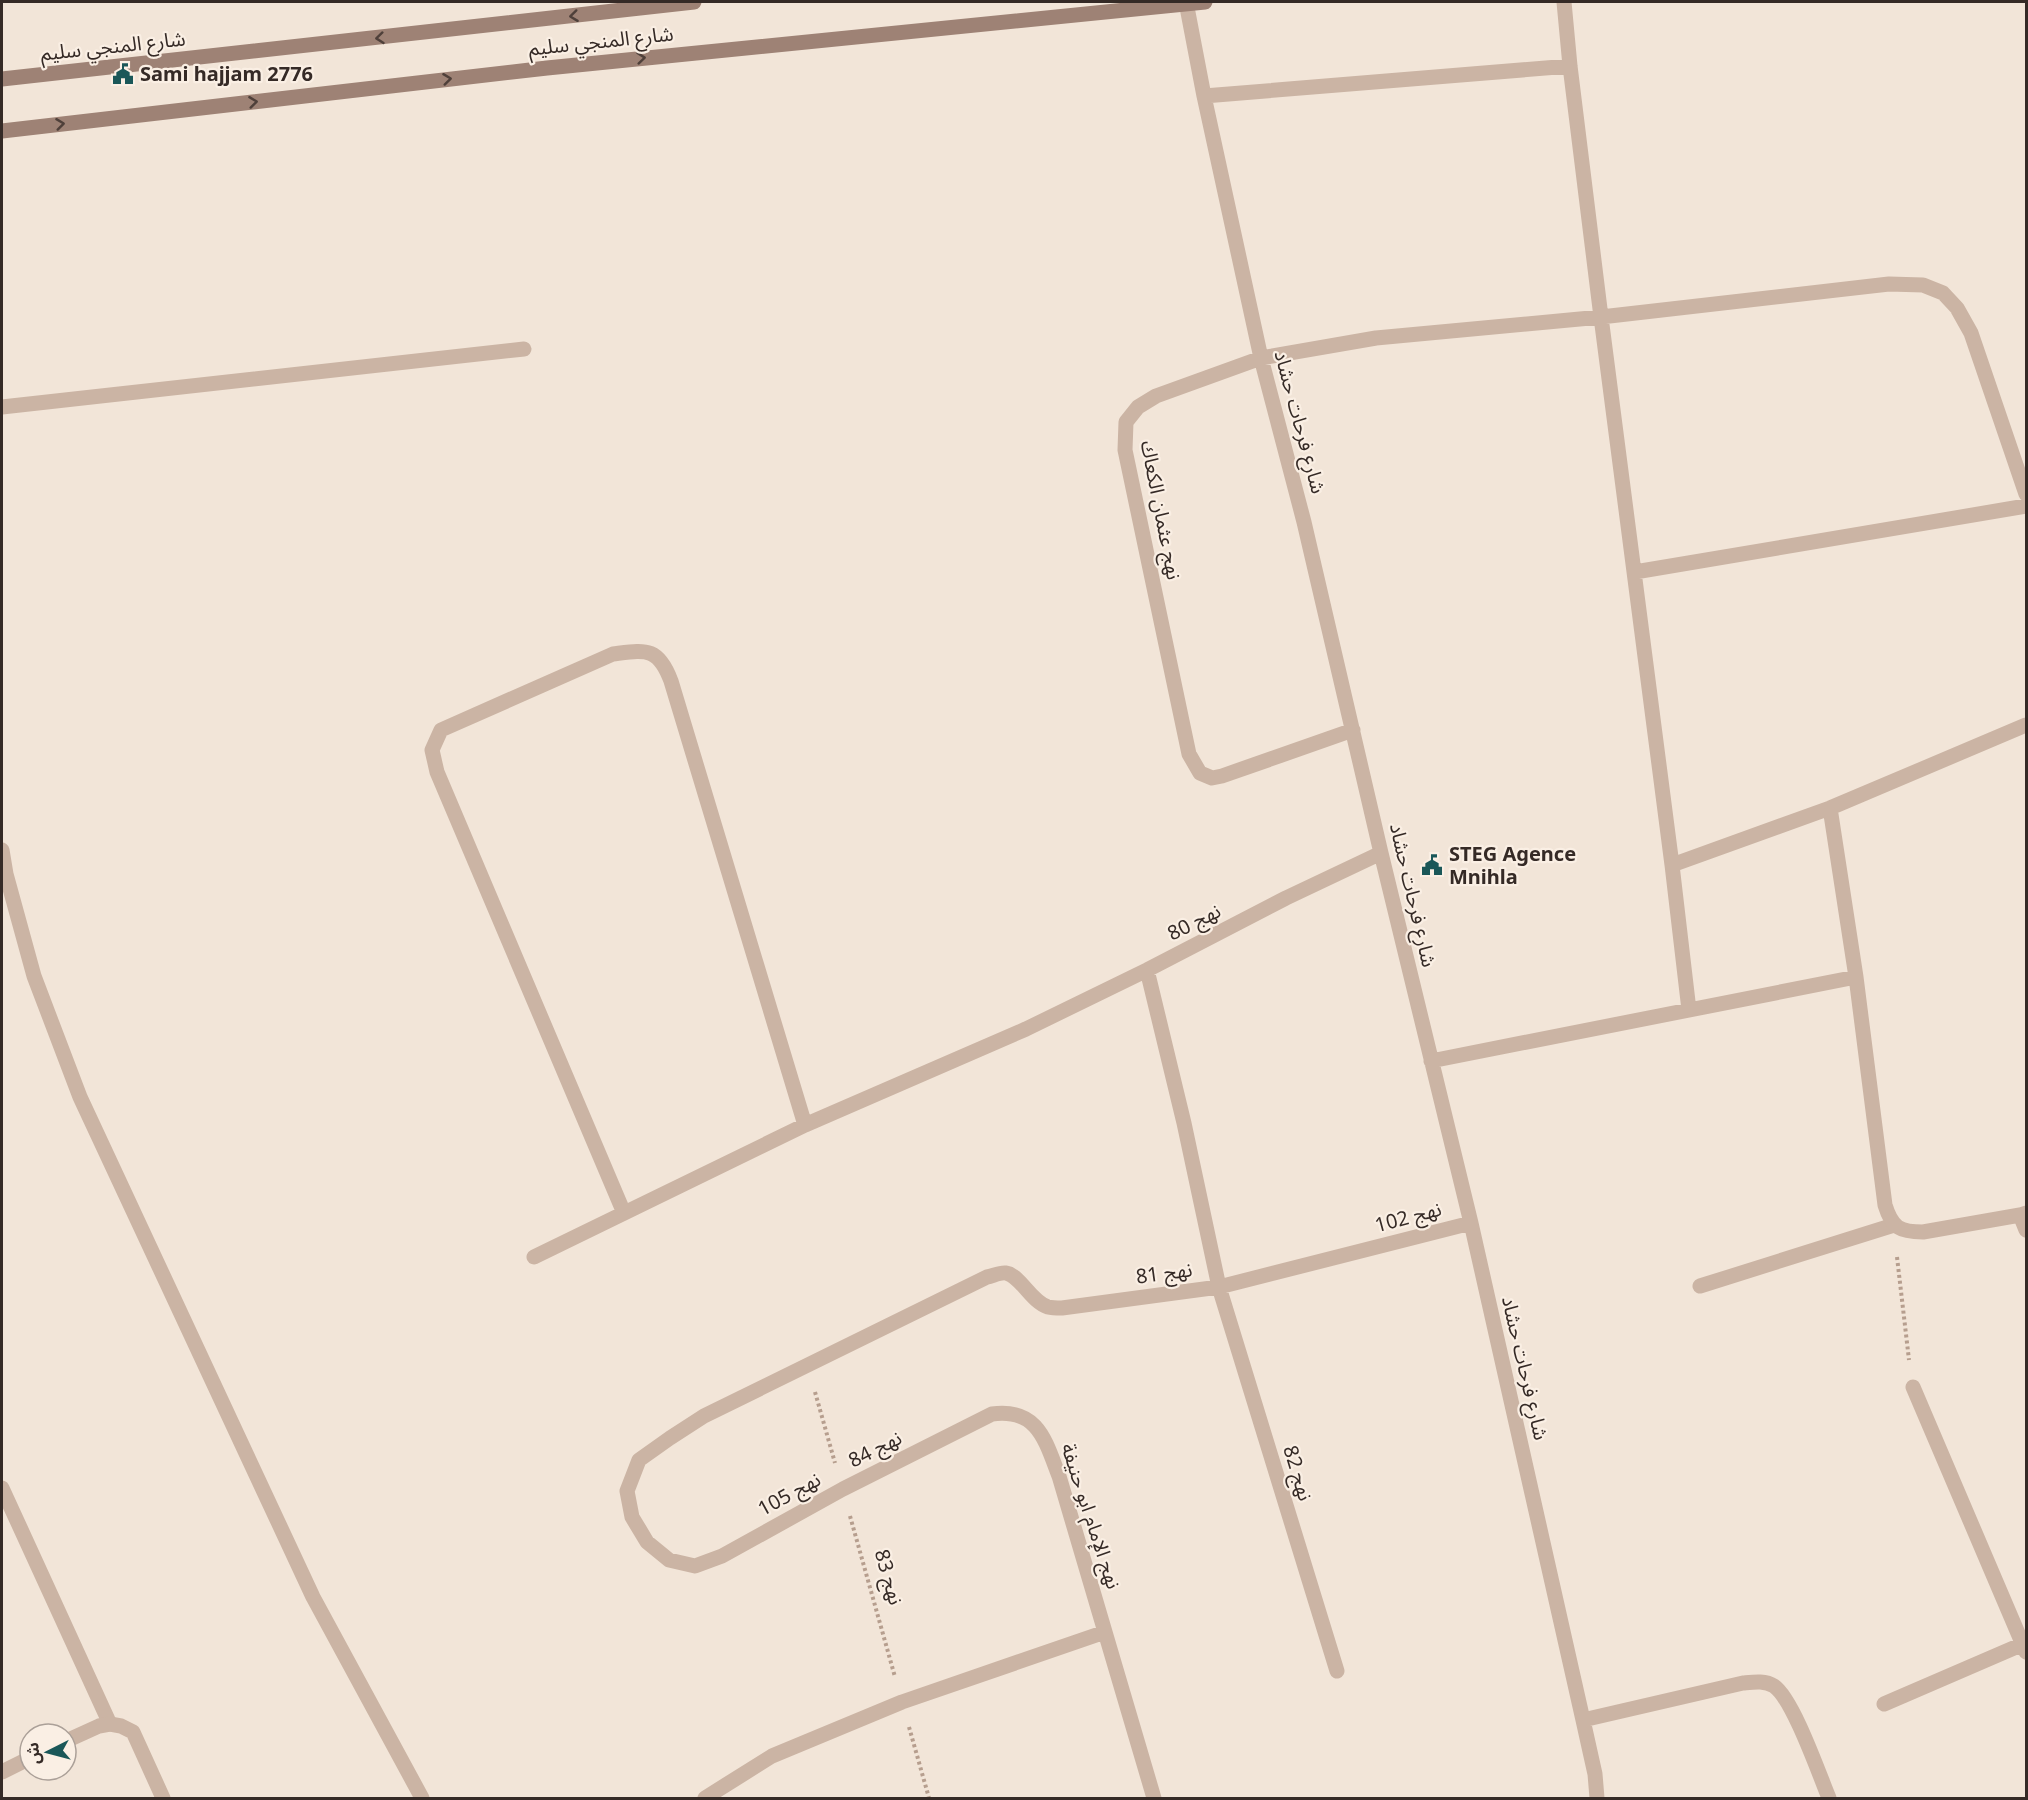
<svg xmlns="http://www.w3.org/2000/svg" width="2028" height="1800" font-family="'Noto Sans','Noto Sans Arabic',sans-serif">
<style>
.lines{fill:none;stroke-linecap:round;stroke-linejoin:round}
.path{stroke:#b69e8e;stroke-width:4;stroke-dasharray:3 3;stroke-linecap:butt}
.lane{stroke:#cbb4a4;stroke-width:15}
.street{stroke:#cbb4a4;stroke-width:15}
.secondary{stroke:#9e8275;stroke-width:15}
.oneway{stroke:#4f403a}
.labels{text-anchor:middle;stroke-width:4.5;stroke-linejoin:round;paint-order:stroke}
.street-label{font-size:20px;fill:#352a26;stroke:#faefe4}
.poi-label{font-size:20px;font-weight:bold;fill:#352a26;stroke:#faefe4;text-anchor:start}
</style>
<rect width="100%" height="100%" fill="#f2e5d8"/>
<g class="lines">
<!-- path -->
<path class="path" d="M1897 1257 1909 1360
M815 1392 835 1463
M850 1516 895 1677
M909 1727 929 1798"/>
<!-- lane -->
<path class="lane" d="M1700 1286 1894 1225
M2 1488 110 1724"/>
<!-- street -->
<path class="street" d="M1186 2 1204 96 1261 358 1304 522 1381 853 1471 1223 1583 1720 1595 1774 1597 1798
M1564 2 1570 66 1601 317 1672 865 1830 808 2026 725
M1204 96 1570 66
M2 407 524 349
M1635 572 2026 506
M1353 730 1222 776 1212 778 1200 773 1189 754 1125 450 1126 422 1138 407 1156 396 1261 358 1376 338 1601 317 1889 284 1923 285 1943 293 1957 308 1971 333 2026 494
M1830 808 1856 977 1885 1205C1892 1228 1900 1232 1923 1232L2020 1215 2026 1213
M2 850 6 874 34 976 80 1097 313 1597 422 1798
M1672 865 1689 1010
M1147 970 1184 1123 1219 1287 1337 1671
M1431 1061 1856 977
M624 1213 437 772 432 750 441 730 613 654C645 650 658 646 671 681L805 1125
M2020 1215 2026 1230
M534 1257 805 1125 1026 1029 1147 970 1286 898 1381 853
M1913 1387 2026 1652
M1884 1704 2023 1644
M1583 1720 1743 1683C1753 1682 1765 1680 1774 1686 1793 1699 1819 1774 1829 1798
M66 1741 99 1726 110 1724 121 1726 133 1732 163 1798
M2 1772 30 1758
M705 1798 772 1756 902 1702 1105 1632
M1154 1798 1059 1476C1045 1440 1038 1408 992 1414L843 1489 722 1556 695 1566 669 1560 647 1542 632 1517 627 1491 639 1460 670 1438 704 1416 987 1277C993 1276 1000 1272 1006 1273 1020 1275 1031 1302 1048 1307 1052 1308 1058 1308 1062 1308L1219 1287 1471 1223"/>
<!-- secondary -->
<path class="secondary" d="M2 79 694 2
M2 131 547 68 1205 2"/>
</g>
<!-- one-way arrows -->
<defs><path id="oneway-chevron" d="M-2-3.5L2.5 0L-2 3.5" fill="none" stroke-width="1.6" stroke-linecap="round" stroke-linejoin="round" transform="scale(1.5)"/></defs>
<g class="oneway">
<use href="#oneway-chevron" transform="translate(574 16) rotate(173)"/>
<use href="#oneway-chevron" transform="translate(380 38) rotate(174)"/>
<use href="#oneway-chevron" transform="translate(641 58) rotate(-6)"/>
<use href="#oneway-chevron" transform="translate(447 79) rotate(-7)"/>
<use href="#oneway-chevron" transform="translate(253 102) rotate(-7)"/>
<use href="#oneway-chevron" transform="translate(60 124) rotate(-7)"/>
</g>
<!-- icons -->
<defs>
<symbol id="civic-bare" viewBox="-9 -9 18 18"><path d="M-.6-6.5H3V-4.5H.6V-3L4-1V1h2V6H-6V1h2V-1L-.6-3ZM-1.2 2.5V6h2.4V2.5Z" fill="#1a5758" stroke="#faefe4" stroke-width="2.5" paint-order="stroke"/></symbol>
</defs>
<g fill-rule="evenodd">
<use href="#civic-bare" x="108" y="59" width="30" height="30"/>
<use href="#civic-bare" x="1417" y="850" width="30" height="30"/>
</g>
<g class="labels">
<!-- street labels -->
<g class="street-label">
<text transform="translate(601 41) rotate(-6)" y="7">شارع المنجي سليم</text>
<text transform="translate(113 46) rotate(-6)" y="7">شارع المنجي سليم</text>
<text transform="translate(1300 422) rotate(75)" y="7">شارع فرحات حشاد</text>
<text transform="translate(1161 510) rotate(79)" y="7">نهج عثمان الكعاك</text>
<text transform="translate(1413 895) rotate(77)" y="7">شارع فرحات حشاد</text>
<text transform="translate(1194 922) rotate(-27)" y="7">نهج 80</text>
<text transform="translate(1408 1217) rotate(-15)" y="7">نهج 102</text>
<text transform="translate(1164 1273) rotate(-8)" y="7">نهج 81</text>
<text transform="translate(1525 1368) rotate(77)" y="7">شارع فرحات حشاد</text>
<text transform="translate(875 1449) rotate(-27)" y="7">نهج 84</text>
<text transform="translate(1298 1473) rotate(73)" y="7">نهج 82</text>
<text transform="translate(789 1494) rotate(-29)" y="7">نهج 105</text>
<text transform="translate(1091 1516) rotate(72)" y="7">نهج الإمام ابو حنيفة</text>
<text transform="translate(889 1577) rotate(74)" y="7">نهج 83</text>
</g>
<!-- poi labels -->
<g class="poi-label">
<text x="140" y="81">Sami hajjam 2776</text>
<text x="1449" y="861">STEG Agence<tspan x="1449" dy="23">Mnihla</tspan></text>
</g>
</g>
<!-- border -->
<rect width="2028" height="1800" fill="none" stroke="#352a26" stroke-width="6"/>
<!-- north arrow -->
<g transform="translate(48 1752) rotate(264)"><circle r="28" fill="#faefe4" stroke="#aba098" stroke-width="1.5"/>
<path d="M0-4.5L10 22L0 15L-10 22Z" fill="#1a5758"/>
<text y="-9" font-size="16" font-weight="bold" text-anchor="middle" fill="#352a26">ش</text>
</g>
</svg>
